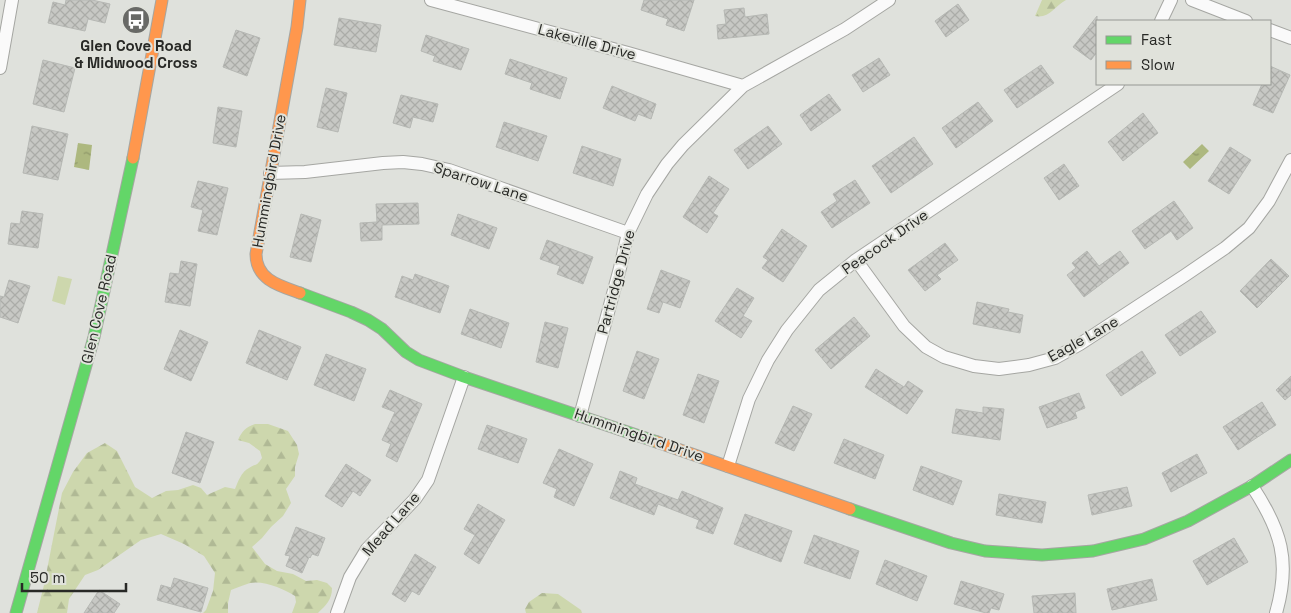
<svg xmlns="http://www.w3.org/2000/svg" width="1291" height="613" font-family="'Space Grotesk',sans-serif">
<style>
.forest{fill:url(#forest-firs)}
.pitch{fill:#cdd7ad}
.water{fill:url(#water-ripples)}
.building{fill:url(#building-cross-hatch);stroke:#b6b8b4}
.lines{fill:none;stroke-linecap:round;stroke-linejoin:round}
.street-casing{stroke:#a5a6a2;stroke-width:14}
.fast-casing{stroke:#a5a6a2;stroke-width:13}
.slow-casing{stroke:#a5a6a2;stroke-width:13}
.street{stroke:#fafafa;stroke-width:12}
.fast{stroke:#63d668;stroke-width:11}
.slow{stroke:#ff974d;stroke-width:11}
.labels{text-anchor:middle;stroke-width:4;stroke-linejoin:round;paint-order:stroke}
.street-label{font-size:15px;fill:#282926;stroke:#e0e2db}
.poi-label{font-size:15px;font-weight:bold;fill:#282926;stroke:#e0e2db}
</style>
<defs>
<pattern id="forest-firs" width="22" height="20" patternUnits="userSpaceOnUse" patternTransform="scale(1.25)"><rect width="22" height="20" fill="#cdd7ad"/><path d="M5 1l3.5 6h-7zM16 11l3.5 6h-7z" fill="#b0b995"/></pattern>
<pattern id="water-ripples" width="26" height="14" patternUnits="userSpaceOnUse" patternTransform="scale(1.25)"><rect width="26" height="14" fill="#adb87f"/><path d="M2 4q2-2 4 0t4 0M15 11q2-2 4 0t4 0" fill="none" stroke="#8d9668"/></pattern>
<pattern id="building-cross-hatch" width="8" height="8" patternUnits="userSpaceOnUse" patternTransform="scale(1.25)"><rect width="8" height="8" fill="#c7c8c4"/><path d="M0 0l8 8M0 8l8-8" fill="none" stroke="#abaca8"/></pattern>
</defs>
<rect width="100%" height="100%" fill="#dfe1dc"/>
<!-- forest -->
<path class="forest" d="M1042 0H1066C1055 6 1049 19 1035 16Z
M255 424H268L288 431 297 445 299 454 295 467V476L286 489 291 503 283 516 271 527 262 538 252 547 265 564 277 571 293 574 306 581 317 580 327 583 332 588C332 600 326 605 318 613H292L296 602 295 596C285 589 263 580 250 583 243 585 237 588 231 590L228 603V613H203L206 610 213 591 215 573 204 556 184 544 161 534 141 540 98 570 85 575 69 599 67 613H37L44 585 62 493 73 472 87 453 105 443 117 451 135 487 152 498 166 491 178 490 193 485 201 488 207 495 225 487 235 489C238 482 241 472 249 468 257 463 256 467 262 458L260 451 249 443 238 440C242 431 246 427 255 424Z
M542 593 558 594 581 610 582 613H526L525 609 529 602Z"/>
<!-- pitch -->
<path class="pitch" d="M58 276 72 279 65 305 52 301Z"/>
<!-- water -->
<path class="water" d="M78 143 92 145 89 170 74 167Z
M1202 144 1209 151 1190 169 1183 162Z"/>
<!-- building -->
<path class="building" d="M66 0H92L110 4 105 23 88 19 85 31 48 23 53 2 65 5Z
M644 0H694L684 31 666 25 668 19 641 10Z
M958 4 969 20 946 37 935 21Z
M744 8 745 17 767 14 769 34 718 39 717 25 726 24 724 10Z
M1097 16V52L1091 60 1073 47Z
M339 18 381 25 376 52 334 45Z
M236 30 260 38 247 76 223 67Z
M426 35 469 49 461 70 433 61 435 56 421 51Z
M879 58 890 75 863 92 852 75Z
M510 59 567 78 560 99 530 89 532 83 505 74Z
M43 60 75 68 64 112 33 104Z
M1041 65 1054 83 1017 108 1004 90Z
M1270 66 1290 75 1273 113 1253 105 1262 84H1270Z
M612 86 656 104 651 119 638 114 635 121 603 108Z
M326 88 347 93 338 132 317 127Z
M829 94 841 110 811 131 800 115Z
M401 95 438 104 433 122 413 117 410 128 393 123Z
M978 102 993 121 956 148 942 128Z
M218 107 242 111 236 147 213 143Z
M1143 113 1158 133 1123 161 1108 142Z
M504 122 547 136 538 161 496 147Z
M32 126 68 134 58 180 23 173Z
M768 126 782 144 748 169 734 150Z
M914 137 933 164 891 193 872 166Z
M582 146 621 159 613 186 573 173Z
M1230 147 1251 160 1229 194 1208 181Z
M1064 164 1079 186 1059 200 1044 178Z
M709 176 729 189 713 213 718 216 707 233 683 217Z
M855 180 870 203 832 228 821 212 837 201 833 194Z
M198 181 228 188 217 235 198 231 203 210 191 207Z
M1174 201 1193 228 1177 240 1171 231 1145 249 1132 231Z
M418 203 419 224 382 225V240L361 241 360 223 377 222 376 204Z
M22 211 43 214 38 248 8 244 11 223 20 224Z
M301 214 321 220 311 262 290 257Z
M458 214 497 228 489 249 451 235Z
M782 229 807 246 783 282 762 268 768 260 763 257Z
M547 240 593 257 583 284 557 274 560 266 540 259Z
M945 243 958 260 937 275 941 279 925 291 908 270Z
M1087 251 1099 266 1120 251 1129 263 1084 297 1067 275 1076 268 1072 263Z
M1271 259 1289 276 1257 308 1240 291Z
M181 261 197 264 190 306 165 302 170 273 179 274Z
M661 270 690 281 680 308 663 302 659 313 647 309Z
M415 274 449 286 440 313 395 297 402 276 413 280Z
M9 280 30 286 18 323 0 317V296L4 297Z
M737 288 754 298 743 316 752 321 741 338 715 321Z
M977 302 1009 309 1008 312 1023 315 1020 333 973 324Z
M470 309 509 323 501 348 461 334Z
M1201 311 1216 332 1180 356 1165 335Z
M854 317 870 336 831 369 815 350Z
M545 322 568 328 558 368 536 362Z
M180 330 208 342 191 381 164 369Z
M259 330 301 347 287 380 246 363Z
M637 351 659 359 644 399 623 391Z
M1142 351 1156 373 1121 396 1106 375Z
M326 354 366 369 354 401 314 385Z
M876 369 904 387 908 381 923 391 907 414 865 387Z
M698 374 719 381 704 423 683 415Z
M1291 376V395L1285 400 1276 390Z
M390 390 422 404 397 462 386 456 391 444 382 440 395 412 382 407Z
M1079 393 1085 408 1075 412 1077 418 1047 428 1039 407Z
M1262 402 1276 425 1238 450 1223 427Z
M793 406 812 414 794 451 775 443Z
M983 407 1004 409 1000 440 952 433 956 409 983 413Z
M487 425 527 439 518 463 478 449Z
M186 432 214 442 200 483 172 473Z
M844 439 884 455 875 479 834 463Z
M559 449 593 464 574 506 554 497 557 489 543 483Z
M1197 454 1207 473 1171 492 1162 473Z
M346 464 371 480 360 496 353 491 342 507 325 496Z
M921 466 962 481 953 505 913 490Z
M620 471 637 478 635 484 678 500 682 491 723 508 713 534 696 528 699 520 658 504 654 515 610 498Z
M1127 487 1132 506 1092 515 1088 495Z
M999 494 1046 502 1042 523 996 515Z
M478 504 505 520 479 564 464 554 475 535 464 529Z
M745 514 792 531 781 562 734 544Z
M296 527 325 538 318 556 312 554 310 558 309 557 302 573 286 566 290 556 285 555Z
M814 535 859 551 850 579 804 563Z
M1234 538 1248 562 1207 585 1193 561Z
M415 554 436 567 419 595 412 591 405 602 392 594Z
M885 560 927 576 917 601 876 584Z
M174 578 208 588 201 612 157 600 161 585 171 588Z
M1152 579 1157 600 1112 610 1107 589Z
M961 581 1004 594 999 610 991 608 989 613H986L954 604Z
M99 590 120 604 114 613H84Z
M1075 593 1076 613H1034L1032 596Z"/>
<g class="lines">
<defs>
<path id="street" d="M431 0 628 53 743 86
M1192 0 1246 21
M1161 21 1171 0
M1270 30 1291 38
M0 68 12 0
M270 173 305 172 383 163 403 162 422 164 449 170 628 233
M856 260 904 326 926 347 944 357 974 366 999 369 1029 365 1055 358 1080 344 1184 276 1225 248 1249 228 1269 201 1291 160
M580 416 620 268 628 233 647 194 667 164 683 145 743 86 845 29 889 0
M728 466 749 399 768 360 787 330 819 290 856 260 1118 84
M1252 486C1281 530 1291 561 1276 613
M337 613 350 577 367 549 415 499 428 480 464 377"/>
<path id="fast" d="M300 293 351 312 368 320 382 329 406 352 419 360 464 377 657 442
M850 509 951 543 985 551 1042 555 1093 551 1144 539 1188 521 1252 486 1291 460
M16 613 94 337 133 158"/>
<path id="slow" d="M133 158 162 0
M300 293C280 286 256 280 256 254L297 27 300 0
M657 442 850 509"/>
</defs>
<!-- street casing -->
<use href="#street" class="street-casing"/>
<!-- fast casing -->
<use href="#fast" class="fast-casing"/>
<!-- slow casing -->
<use href="#slow" class="slow-casing"/>
<!-- street -->
<use href="#street" class="street"/>
<!-- fast -->
<use href="#fast" class="fast"/>
<!-- slow -->
<use href="#slow" class="slow"/>
</g>
<!-- icons -->
<defs>
<symbol id="bus-disc" viewBox="-11 -11 22 22"><circle r="9.5" fill="#686966" stroke="#e0e2db"/><path d="M-5-6H5V4H4V6H2V4H-2V6H-4V4H-5ZM-3.5-4V0h7V-4ZM-3.5 1.2v1.5H-2V1.2ZM2 1.2v1.5H3.5V1.2Z" fill="#fff"/></symbol>
</defs>
<g fill-rule="evenodd">
<use href="#bus-disc" x="120" y="4" width="32" height="32"/>
</g>
<g class="labels">
<!-- street labels -->
<g class="street-label">
<text transform="translate(587 42) rotate(15)" y="5">Lakeville Drive</text>
<text transform="translate(269 181) rotate(-80)" y="5">Hummingbird Drive</text>
<text transform="translate(481 182) rotate(18)" y="5">Sparrow Lane</text>
<text transform="translate(885 242) rotate(-35)" y="5">Peacock Drive</text>
<text transform="translate(616 282) rotate(-75)" y="5">Partridge Drive</text>
<text transform="translate(99 309) rotate(-77)" y="5">Glen Cove Road</text>
<text transform="translate(1083 339) rotate(-29)" y="5">Eagle Lane</text>
<text transform="translate(639 435) rotate(19)" y="5">Hummingbird Drive</text>
<text transform="translate(391 524) rotate(-49)" y="5">Mead Lane</text>
</g>
<!-- poi labels -->
<g class="poi-label">
<text x="136" y="51">Glen Cove Road<tspan x="136" dy="17">&amp; Midwood Cross</tspan></text>
</g>
</g>
<!-- legend -->
<rect x="1096" y="20" width="175" height="65" fill="#e0e2db" stroke="#969893"/>
<rect x="1106" y="36" width="25" height="8" fill="#63d668" stroke="#969893"/>
<text x="1141" y="45" font-size="15" fill="#282926">Fast</text>
<rect x="1106" y="61" width="25" height="8" fill="#ff974d" stroke="#969893"/>
<text x="1141" y="70" font-size="15" fill="#282926">Slow</text>
<!-- scale -->
<path d="M22 583v8h104v-8" fill="none" stroke="#282926" stroke-width="2.5"/>
<text x="30" y="583" font-size="15" fill="#282926" stroke="#e0e2db" stroke-width="4" paint-order="stroke">50 m</text>
</svg>
